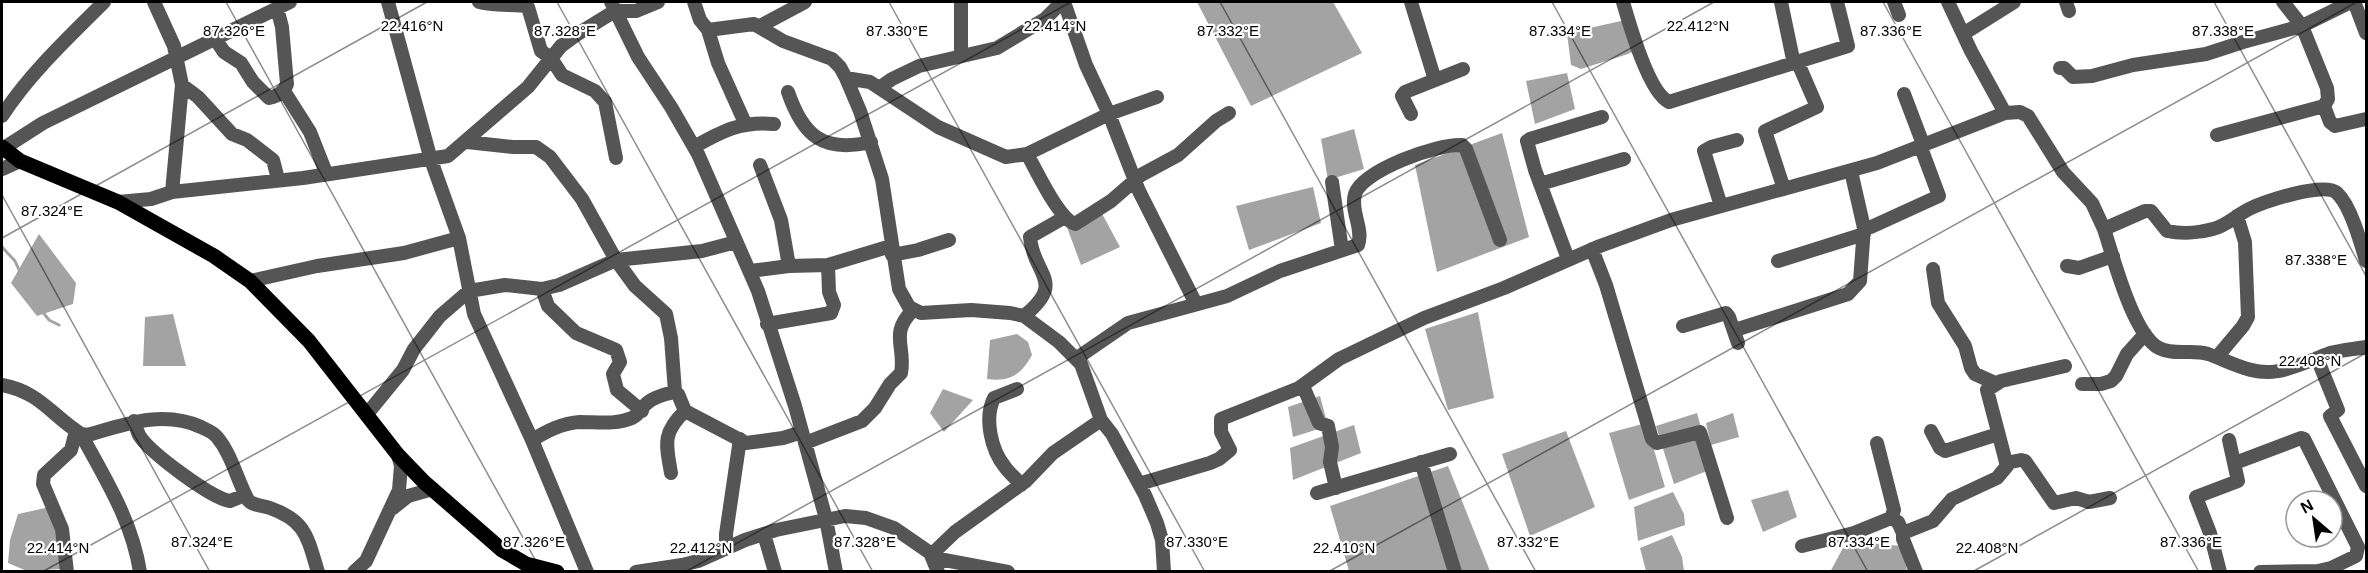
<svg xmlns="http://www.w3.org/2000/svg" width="2368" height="573" font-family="Arial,sans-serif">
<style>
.water{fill:#a3a3a3}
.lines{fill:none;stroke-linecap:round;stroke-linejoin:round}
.stream{stroke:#a3a3a3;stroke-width:3}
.minor{stroke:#555;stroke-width:14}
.major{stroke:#000;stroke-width:15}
.ticks{fill:none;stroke:#000;stroke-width:1.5;stroke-opacity:0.45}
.ticks-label{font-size:15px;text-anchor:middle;fill:#000;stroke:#fff;stroke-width:4.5;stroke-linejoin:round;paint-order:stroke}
</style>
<rect width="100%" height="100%" fill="#fff"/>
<!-- water -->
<path class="water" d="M1197 2H1333L1362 53 1251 106Z
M1630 19 1643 47 1628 54 1581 69 1571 65 1567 33Z
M1567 73 1575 109 1535 124 1526 81Z
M1354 129 1364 169 1328 180 1321 139Z
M1502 133 1529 237 1437 272 1415 165Z
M1313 187 1321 223 1249 250 1236 206Z
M1099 208 1120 247 1081 265 1065 222Z
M39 234 76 283 73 304 37 316 11 283Z
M1478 312 1494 398 1448 410 1425 329Z
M173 314 186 366H143L145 317Z
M1017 334 1028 342 1032 355C1021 375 1010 382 987 379L990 340Z
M943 389 973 400 944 432 930 413Z
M1320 396 1328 426 1293 437 1288 407Z
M1697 413 1712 469 1674 484 1656 426Z
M1733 413 1739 437 1711 445 1706 423Z
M1646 423 1665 487 1629 500 1609 433Z
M1354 425 1361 453 1293 480 1290 448Z
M1566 431 1595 507 1530 536 1502 454Z
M1448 466 1490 571H1349L1330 506Z
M1788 490 1797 517 1763 532 1751 500Z
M1673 492 1684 514 1685 525 1638 541 1634 507Z
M50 507 61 531 62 569 27 571 8 563 10 540 18 514Z
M1672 535 1682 557 1684 571H1646L1640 548Z
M1869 543 1902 546 1907 571 1830 572 1843 548Z"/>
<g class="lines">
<!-- stream -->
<path class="stream" d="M2 247 15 261 20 272
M42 311 49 320 59 325"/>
<!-- minor -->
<path class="minor" d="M154 2 174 46 182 85 172 192
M388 2 431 160 459 238 474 314 532 440 587 572
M479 2C493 7 521 3 528 7L541 51 551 58 562 75 595 91 605 102 616 158
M611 2 638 57 671 107 698 154 758 291 795 406 826 519 836 572
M694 2 700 20 708 30 754 24 783 41 832 59 840 67 846 78 860 111 882 179 899 289 909 307 921 313 971 310 1010 313 1024 316 1059 342 1081 364 1101 420 1112 434 1145 495 1157 523 1162 540 1164 572
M1064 2 1086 65 1109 114 1157 97
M1411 2 1435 80
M1623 2C1629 23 1649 93 1669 102L1848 46 1837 2
M1781 2 1794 64
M1894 2 1899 15
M1948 2 1971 51 2005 113
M2066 2 2069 11
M2351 2 2355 4 2366 33
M760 26 805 2
M708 30 718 63 745 123
M1963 34 2014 2
M214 37 224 52 241 63 253 82 269 98C278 96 284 92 287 84L282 27 277 8
M961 55V2
M2060 68H2064L2073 77 2092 76 2133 65 2206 54 2243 42 2302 26 2283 2
M846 78 870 82 938 127 1006 157 1027 154 1109 114 1139 191 1196 304
M182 85 198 97 232 134 247 140 273 160 278 179
M879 88 892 79 919 66 997 48 1045 19 1062 2
M284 91 310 132 325 170
M788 92C803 136 823 153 871 142
M1904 94 1923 144
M2324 106 2330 122 2335 126 2366 119
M1411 114 1402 96 1405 92 1463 69
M2 116C29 74 69 37 104 2
M2217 135 2324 106 2328 99 2327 88 2302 26 2351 2
M467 142 513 147H536L550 157 582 199 616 260 635 286 666 314 671 338 675 392
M694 147C722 131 741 121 774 124
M4 148 43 123 290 2
M1027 154C1037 171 1058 218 1075 224L1111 201 1141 175 1178 155 1216 121 1229 113
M760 165 781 220 789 266 828 265 891 246
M2 169 20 161
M1851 171 1864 228 1871 227 1939 196 1920 145
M1332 182 1342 250
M1540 184 1624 159
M1784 189 1765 131 1817 107 1798 63
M118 202 151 199 172 192 303 178 448 156 528 87 561 46 576 35 615 11H636L658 2
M1721 206 1704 151 1711 147 1737 140
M2104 229C2113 256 2133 335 2159 348 2174 356 2192 349 2208 354 2231 362 2253 376 2278 371 2296 368 2313 359 2330 353 2342 350 2355 349 2366 347
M1592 249 1606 285 1652 439 1657 443 1700 432 1727 518
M892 255 918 250 949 240
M1568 259 1535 170 1527 141 1530 139 1602 117
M1778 261 1864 234
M2067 266 2079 268 2113 256
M1933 269 1938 303 1965 346 1971 368 1975 374 1995 383
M750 271 789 266
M250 281 317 266 404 253 459 238
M542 289 548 306 576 333 616 350 620 362 613 374 617 390 642 411
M1024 316C1067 281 1033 275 1030 237L1065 217
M767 324 831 313 834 305 829 292 828 265
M1683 326 1726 313 1729 317 1738 343
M1735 330 1848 294 1860 281 1864 228
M2217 357 2243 326 2248 317 2245 242 2237 216
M1077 358 1128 323 1227 296 1280 271 1358 245C1364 229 1350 211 1355 194 1363 170 1439 143 1462 145L1466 149 1500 240
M2317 358 2338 410 2330 416 2331 418 2366 486
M2082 384H2101L2111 381 2116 376 2127 354 2145 334
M2 385C40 392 51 415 81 434L88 435C126 424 163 410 201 427 207 430 213 432 217 437 232 455 237 480 248 500 253 506 262 505 270 508 306 521 307 536 318 572
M1303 386 1319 423 1328 426 1332 447 1330 462 1336 488
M1017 389 994 398C984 418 991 450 1005 467 1010 474 1016 478 1021 485
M367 414 403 370 414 349 440 316 469 291 505 285 542 289 559 285 616 260 702 251 736 242
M134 421C136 426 137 431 139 435 149 452 211 498 230 501L245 495
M1931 431 1940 448 1945 451 1998 434
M81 434C105 479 132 520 140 572
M532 440C547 431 562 423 580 422 598 422 615 425 632 418 638 415 641 410 645 405 652 397 665 394 675 392L678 394 685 411 746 443 783 438 802 432
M805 443 862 421 875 408 890 384 901 373C906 346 889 334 913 310
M1877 443 1894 510 1891 518
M1421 462 1455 572
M2006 463 2021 460 2025 461 2054 503 2076 498 2089 502 2110 498
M2235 463 2301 438 2304 439 2358 547 2356 556 2331 568 2318 571 2260 572
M671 473C666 444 662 433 685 411
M1139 484 1210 463 1219 459 1230 450 1221 432V419L1299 388 1339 359 1424 318 1504 288 1600 246 1671 220 1877 163 2005 113 2020 112 2028 116 2063 172 2092 203 2104 229 2145 211H2151L2167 231C2181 234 2199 233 2213 229 2226 226 2237 215 2249 209 2264 202 2324 181 2337 193 2351 206 2361 243 2366 261
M1317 493 1450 454
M393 508 408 496 433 489
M764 534 775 572
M1802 546 1854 533 1891 518 1898 522 1903 533
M726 548V534L740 439
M67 572 62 529 43 484 44 475 71 450 76 431
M354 572 366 561 399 490 401 466 398 455
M636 572 682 565 698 561 745 540 776 530 845 516 866 518 894 528 939 559 1008 572
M938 572 931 555 955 532 1026 481 1053 453 1101 420
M1916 572 1903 539V533L1933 521 1952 499 1997 478 2007 466 1987 390 2001 381 2065 366
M2220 572 2210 533 2196 497 2238 481 2229 440"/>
<!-- major -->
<path class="major" d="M2 147 20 161 118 202 214 256 250 281 309 341 398 455 424 482 502 550 526 564 557 572"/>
</g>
<!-- ticks -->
<path class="ticks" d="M226 2 542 572M557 2 873 572M889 2 1205 572M1220 2 1536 572M1552 2 1868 572M1883 2 2199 572M2214 2 2366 276M2 195 210 572M2 238 427 2M42 572 1071 2M685 572 1714 2M1328 572 2357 2M1972 572 2366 353"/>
<g class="ticks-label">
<text x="412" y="31">22.416°N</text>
<text x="1055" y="31">22.414°N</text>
<text x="1698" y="31">22.412°N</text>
<text x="234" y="36">87.326°E</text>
<text x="565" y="36">87.328°E</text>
<text x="897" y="36">87.330°E</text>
<text x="1228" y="36">87.332°E</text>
<text x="1560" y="36">87.334°E</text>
<text x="1891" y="36">87.336°E</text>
<text x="2223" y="36">87.338°E</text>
<text x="52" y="216">87.324°E</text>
<text x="2316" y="265">87.338°E</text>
<text x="2310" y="366">22.408°N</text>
<text x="202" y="547">87.324°E</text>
<text x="534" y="547">87.326°E</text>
<text x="865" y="547">87.328°E</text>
<text x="1197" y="547">87.330°E</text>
<text x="1528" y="547">87.332°E</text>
<text x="1859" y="547">87.334°E</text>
<text x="2191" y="547">87.336°E</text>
<text x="58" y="553">22.414°N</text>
<text x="701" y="553">22.412°N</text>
<text x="1344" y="553">22.410°N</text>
<text x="1987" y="553">22.408°N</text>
</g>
<!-- border -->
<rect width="2368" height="573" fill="none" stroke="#000000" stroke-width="6"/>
<!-- north arrow -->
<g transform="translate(2314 519) rotate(331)"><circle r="28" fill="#ffffff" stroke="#999999" stroke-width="1.5"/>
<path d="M0-4.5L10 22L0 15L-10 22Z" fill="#000000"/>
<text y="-9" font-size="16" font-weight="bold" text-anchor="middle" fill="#000000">N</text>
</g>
</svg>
